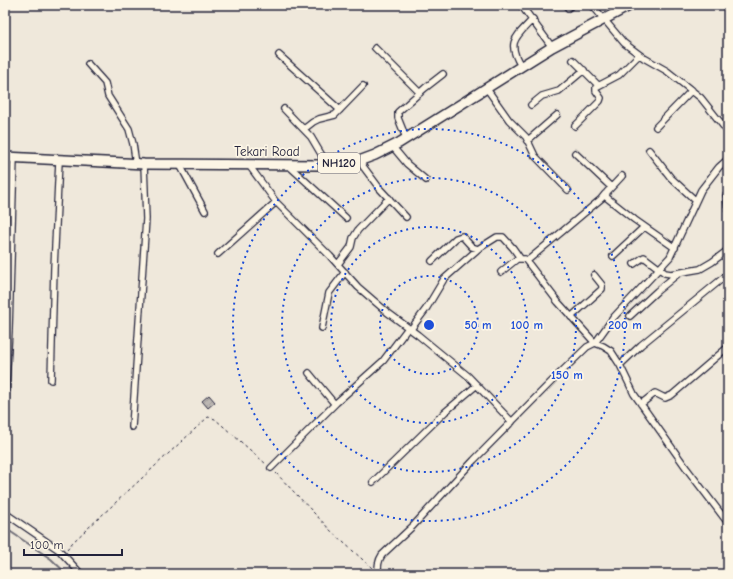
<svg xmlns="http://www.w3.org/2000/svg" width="733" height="579" font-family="'Comic Neue',sans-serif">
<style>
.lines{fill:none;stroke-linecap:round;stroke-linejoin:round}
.stream{stroke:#716f79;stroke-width:2}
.building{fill:url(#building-hatch);stroke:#22223b}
.minor-casing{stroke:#22223b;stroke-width:8}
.trunk-casing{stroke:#22223b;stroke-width:12}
.path{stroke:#22223b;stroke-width:1;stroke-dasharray:3 3;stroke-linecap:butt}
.minor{stroke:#fcf5e5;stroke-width:5.5}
.trunk{stroke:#fcf5e5;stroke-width:9}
.ring{fill:none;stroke:#1d4ed8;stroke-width:2;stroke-dasharray:2 4}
.labels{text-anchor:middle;stroke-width:3.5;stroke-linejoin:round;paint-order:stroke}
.shield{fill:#fcf5e5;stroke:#63616e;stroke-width:1}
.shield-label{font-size:12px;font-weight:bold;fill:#22223b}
.street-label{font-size:13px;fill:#22223b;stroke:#fcf5e5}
.centre{fill:#1d4ed8;stroke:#fcf5e5;stroke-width:2}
.ring-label{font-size:12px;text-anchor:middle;font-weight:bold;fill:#1d4ed8;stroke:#fcf5e5;stroke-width:3.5;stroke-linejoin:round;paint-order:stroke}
</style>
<defs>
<pattern id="building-hatch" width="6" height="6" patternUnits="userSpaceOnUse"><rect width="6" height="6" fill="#bcb7b3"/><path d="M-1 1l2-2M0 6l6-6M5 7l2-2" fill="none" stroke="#a19d9b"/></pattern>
</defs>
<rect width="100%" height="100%" fill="#efe8db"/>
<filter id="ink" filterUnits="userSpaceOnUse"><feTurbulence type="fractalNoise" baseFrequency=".025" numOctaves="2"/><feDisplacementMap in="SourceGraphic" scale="8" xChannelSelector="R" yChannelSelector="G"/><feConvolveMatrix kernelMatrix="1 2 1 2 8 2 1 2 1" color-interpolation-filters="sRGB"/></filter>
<g filter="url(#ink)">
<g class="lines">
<!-- stream -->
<path class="stream" d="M5 528 51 559 67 574"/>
</g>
<!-- building -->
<path class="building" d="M209 395 215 402 208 408 202 401Z"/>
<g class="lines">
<defs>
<path id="minor" d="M521 5 552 47
M592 5 624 43 644 58 667 71 701 98 728 132
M568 8 572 5
M375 48 420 93
M279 55 340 110
M573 60 598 85
M88 64 105 83 108 96 129 129 133 144 136 164
M521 66C506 42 516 37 533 19
M487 89 509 120 526 137 535 156 568 190
M531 105 542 96 559 91 584 70
M284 109 311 137 327 164
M575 126 600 101 601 98 596 91V87L619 75 639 55
M656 127 692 90
M304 129 313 122 319 119 335 115 363 86
M406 138 398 118V112L425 88 443 74
M527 141 557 115
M392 146 407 164 426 180
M649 150 671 178 695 200
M575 153 611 187
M359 161 380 189 406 217
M248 164 276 202 330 256 358 287 387 312 418 335 468 376 512 422
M180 165 205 211
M288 165 346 218
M622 176 607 192 606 197 635 220 675 248
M726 196 728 209
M218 254 276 202
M613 256 644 227
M432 261 456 238 462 236 472 247 478 249 497 237H503L513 248 520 258
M527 261 601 199 605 194
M338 264 351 247 353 238 358 230 389 198
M634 264 644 257 665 273 671 274 700 269 712 262 728 250
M501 272 517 259H525L558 302 595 343 613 318 670 257 701 190 719 167 728 159
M630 316 657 291 679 273
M571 317 602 289V285L594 275
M322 328 329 293 345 272
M411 329 426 309 444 279 478 249
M620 365 641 345 728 274
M309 373 333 402 336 403 383 361 408 328
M51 380 54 268 59 161
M5 404 9 329 14 158
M641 404 655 393 665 398 672 395 728 347
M132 427 146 219 144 164
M271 468 336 403
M373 482 445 412 477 385
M5 513 59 550 81 574
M378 574C378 566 378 561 382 555L413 526 474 460 555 378 587 347 595 343 603 346 611 351 620 365 634 394 687 469 728 523"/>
<path id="trunk" d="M5 157 144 164 321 165 359 161 375 155 399 143 552 47 631 5"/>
</defs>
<!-- minor casing -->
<use href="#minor" class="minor-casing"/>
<!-- trunk casing -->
<use href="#trunk" class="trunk-casing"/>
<!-- path -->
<path class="path" d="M276 473 333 533 372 568
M67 549 73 542 208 417 215 419 266 464"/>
<!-- minor -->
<use href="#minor" class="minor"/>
<!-- trunk -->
<use href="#trunk" class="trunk"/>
</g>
</g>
<!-- distance rings -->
<g class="ring">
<circle cx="429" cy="325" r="49"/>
<circle cx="429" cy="325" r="98"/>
<circle cx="429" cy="325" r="147"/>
<circle cx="429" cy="325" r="196"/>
</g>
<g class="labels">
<!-- shield labels -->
<rect class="shield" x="318" y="153" width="42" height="20" rx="3"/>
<g class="shield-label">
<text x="339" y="167">NH120</text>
</g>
<!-- street labels -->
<g class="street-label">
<text x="267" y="156">Tekari Road</text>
</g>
</g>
<circle cx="429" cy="325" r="6" class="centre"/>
<g class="ring-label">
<text x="478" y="329">50 m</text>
<text x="527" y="329">100 m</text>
<text x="625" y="329">200 m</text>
<text x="567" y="379">150 m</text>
</g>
<!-- margin -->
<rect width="733" height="579" fill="none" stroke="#fcf5e5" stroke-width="20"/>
<rect x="10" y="10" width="713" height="559" fill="none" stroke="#22223b" stroke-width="1.5" filter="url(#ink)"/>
<!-- scale -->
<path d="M24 549v6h98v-6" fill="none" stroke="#22223b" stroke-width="2"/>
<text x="30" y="549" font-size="12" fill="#22223b" stroke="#fcf5e5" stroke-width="3" paint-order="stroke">100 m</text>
</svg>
